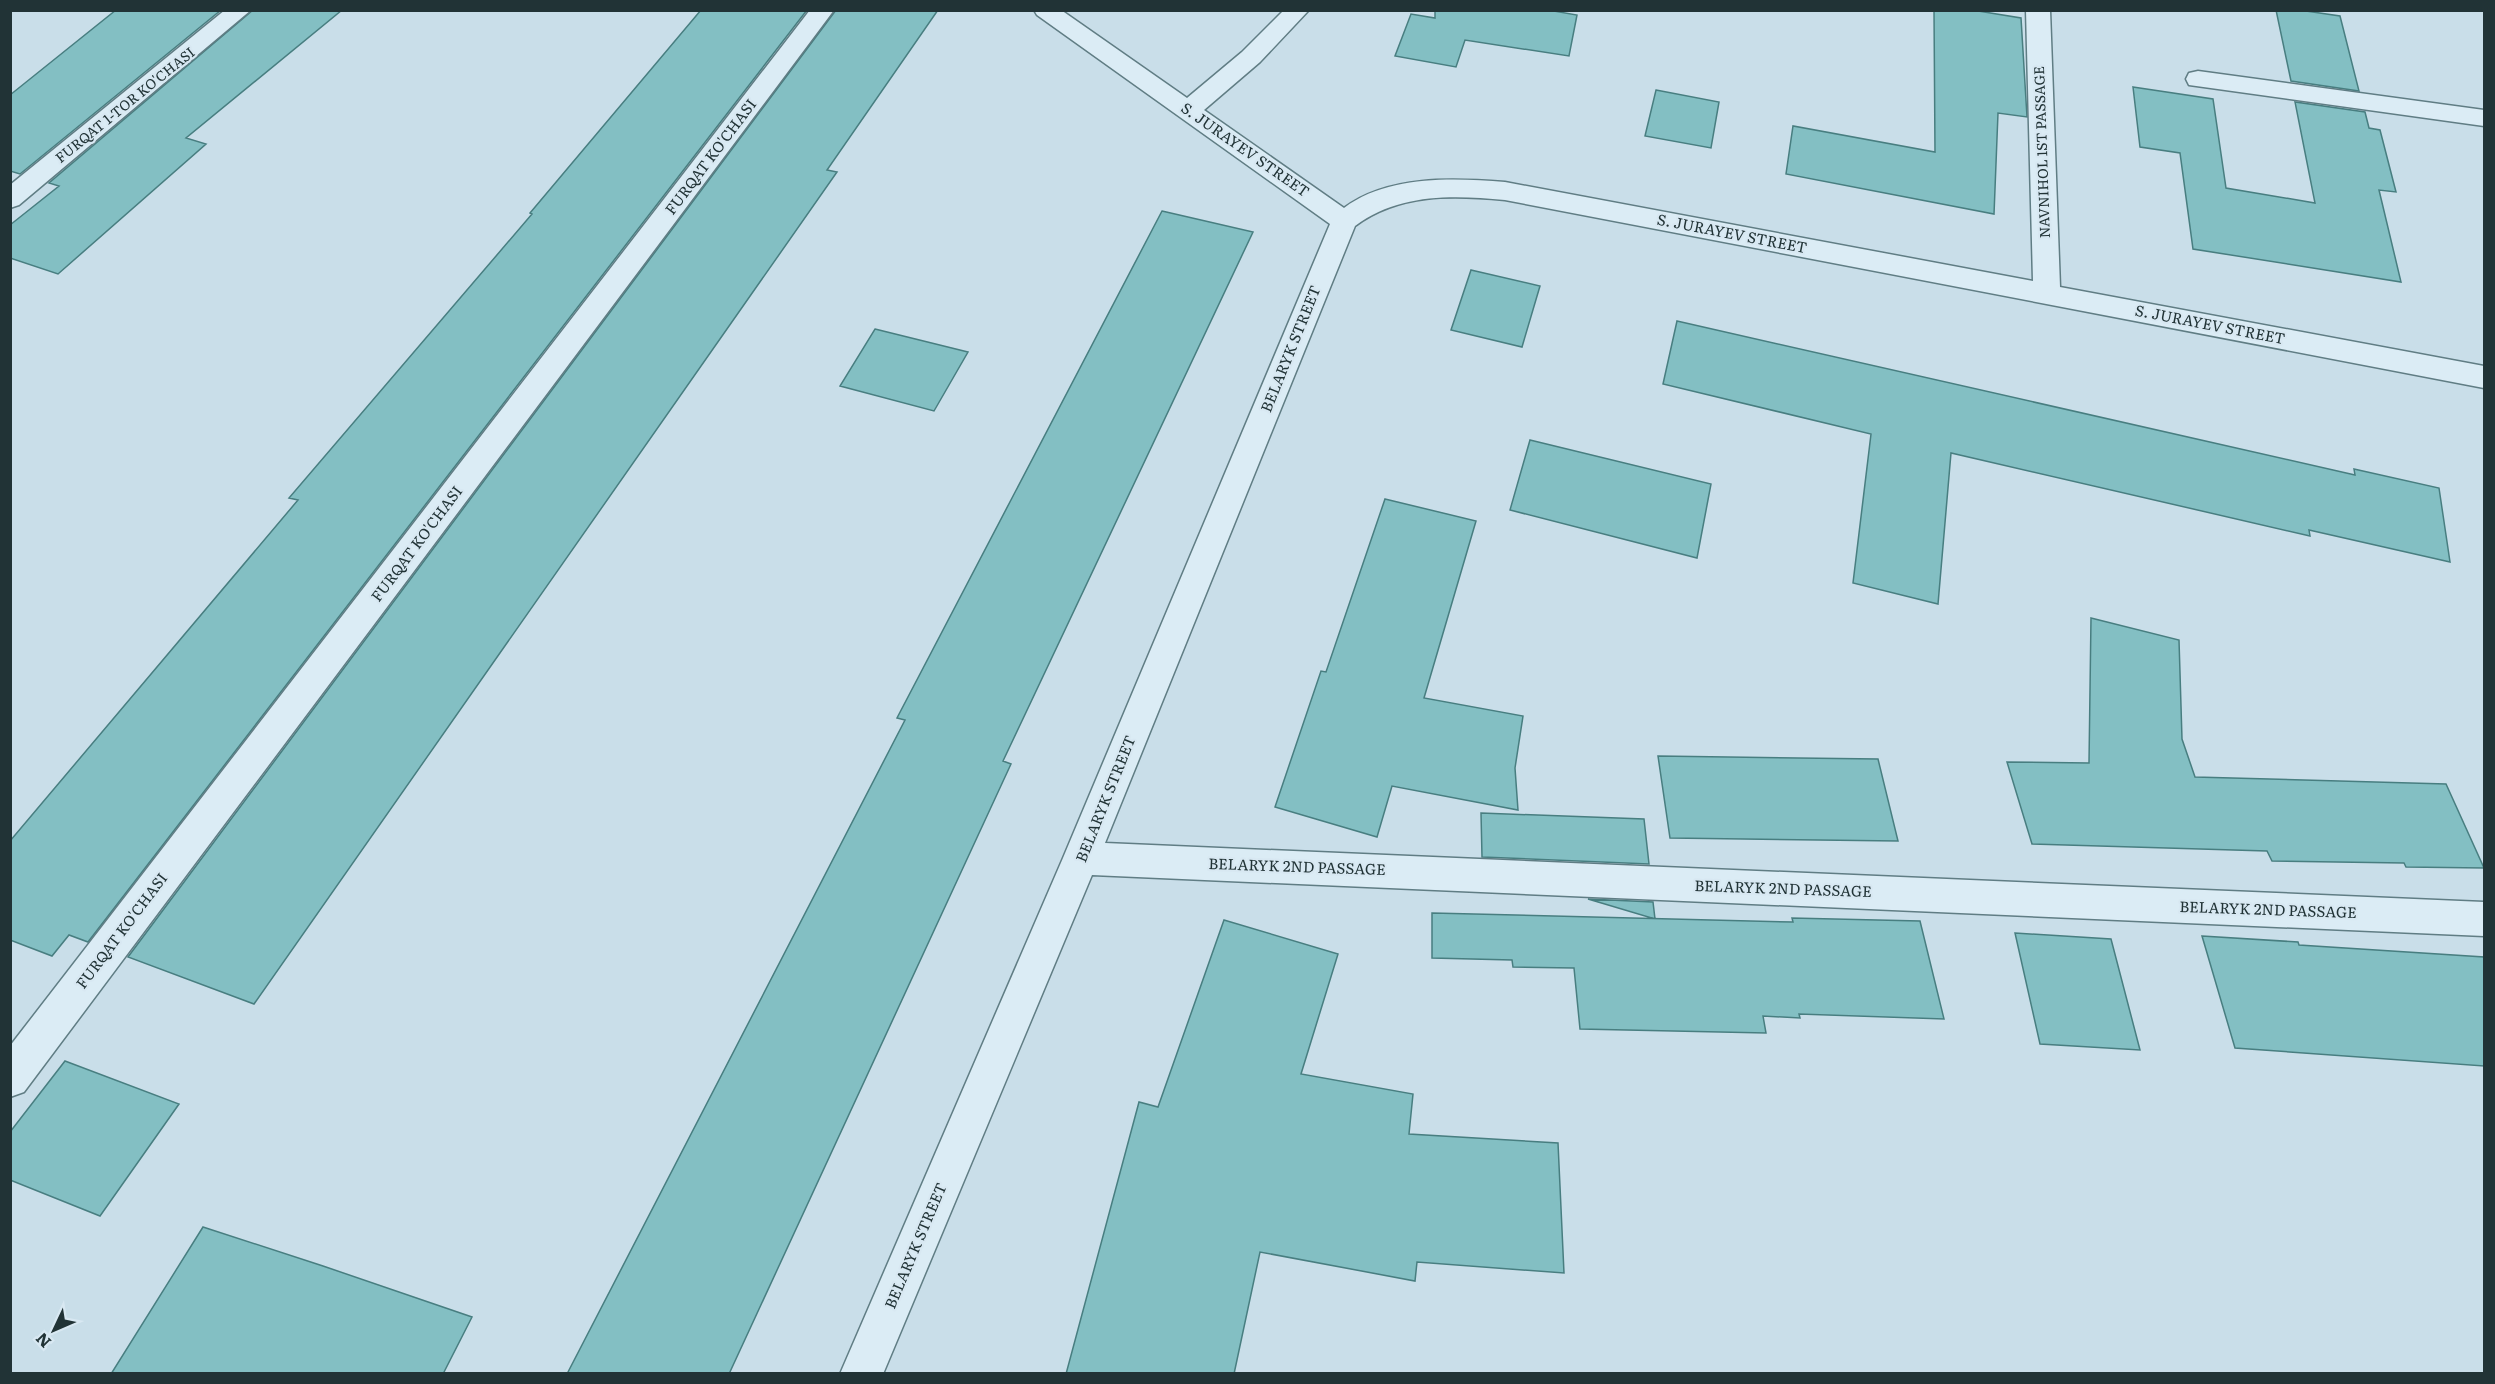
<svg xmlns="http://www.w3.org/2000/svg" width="2495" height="1384" font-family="Literata,serif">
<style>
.building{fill:#83bfc3;stroke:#487e80;stroke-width:1.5}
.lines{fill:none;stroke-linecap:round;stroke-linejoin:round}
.minor-casing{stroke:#607d84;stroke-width:3}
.minor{fill:#dbecf5;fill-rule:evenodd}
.labels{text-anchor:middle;stroke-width:4.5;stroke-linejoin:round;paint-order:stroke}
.far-street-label{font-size:14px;fill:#213336;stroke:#d8e8f2}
.street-label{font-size:15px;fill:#213336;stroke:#d8e8f2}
</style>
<rect width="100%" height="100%" fill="#c9dee9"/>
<!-- building -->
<path class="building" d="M116 10H221L20 174 10 171V95Z
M253 10H342L186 138 206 144 58 274 10 258V225L59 186 49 183Z
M701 10H807L88 942 69 935 52 956 10 940V841L298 500 289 498 532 214 530 213Z
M836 10H938L827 170 837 172 254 1004 128 957Z
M1435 10H1548L1577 15 1569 56 1465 40 1456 67 1395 56 1411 14 1435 18Z
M1934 10H1972L2021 18 2027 117 1998 113 1994 214 1786 174 1793 126 1935 152Z
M2276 10H2299L2340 16 2359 91 2291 81Z
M2133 87 2213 99 2226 188 2315 203 2295 102 2365 112 2369 128 2380 130 2396 192 2379 190 2401 282 2193 249 2180 153 2140 147Z
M1656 90 1719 102 1711 148 1645 136Z
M1162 211 1253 232 1003 761 1011 764 729 1374H567L905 720 897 718Z
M1471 270 1540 286 1522 347 1451 330Z
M1677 321 2355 475 2354 469 2439 488 2450 562 2309 530 2310 536 1951 453 1938 604 1853 583 1871 434 1663 384Z
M875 329 968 352 934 411 840 386Z
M1530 440 1711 484 1697 558 1510 510Z
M1385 499 1476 521 1424 698 1523 716 1515 768 1518 810 1392 786 1377 837 1275 807 1321 671 1326 672Z
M2091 618 2179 640 2182 739 2195 777 2446 784 2484 868 2406 867 2404 863 2272 861 2267 851 2032 844 2007 762 2089 763Z
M1658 756 1878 759 1898 841 1670 838Z
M1481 813 1644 819 1649 864 1482 857Z
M1588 899 1653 902 1655 919Z
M1432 913 1793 922 1792 918 1920 921 1944 1019 1799 1014 1800 1018 1763 1016 1766 1033 1580 1029 1574 968 1513 967 1512 960 1432 958Z
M1224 920 1338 954 1301 1074 1413 1094 1409 1134 1558 1143 1564 1273 1417 1262 1415 1281 1260 1252 1234 1374H1066L1139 1102 1158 1107Z
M2015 933 2111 939 2140 1050 2040 1044Z
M2202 936 2298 942 2299 945 2484 957V1066L2235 1048Z
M65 1061 179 1104 100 1216 10 1180V1132Z
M203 1227 323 1266 472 1317 443 1374H111Z"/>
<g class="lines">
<defs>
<path id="minor" d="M225 10H251L19 205 10 208V185Z
M810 10H834L24 1092 10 1097V1046Z
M1034 10H1061L1187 98 1242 52 1284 10H1309L1260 62 1204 110 1344 208C1388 175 1453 178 1505 182L2033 281 2026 10H2050L2060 287 2484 366V388L1505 200C1453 195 1399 193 1355 226L1105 843 2484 902V936L1092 875 883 1374H840L1063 858 1330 224 1037 15Z
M2198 71 2484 110V126L2189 85 2186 79 2189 73Z"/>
</defs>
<!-- minor casing -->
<use href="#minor" class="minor-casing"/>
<!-- minor -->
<use href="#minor" class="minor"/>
</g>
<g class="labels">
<!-- far-street labels -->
<g class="far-street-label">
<text transform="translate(125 105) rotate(-39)" y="5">FURQAT 1-TOR KO'CHASI</text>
<text transform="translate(2042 152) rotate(-92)" y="5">NAVNIHOL 1ST PASSAGE</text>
</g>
<!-- street labels -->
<g class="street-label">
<text transform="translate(1245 150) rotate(35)" y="5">S. JURAYEV STREET</text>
<text transform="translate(711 157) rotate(-53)" y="5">FURQAT KO'CHASI</text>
<text transform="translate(1732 234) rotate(11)" y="5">S. JURAYEV STREET</text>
<text transform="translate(2210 325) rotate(11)" y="5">S. JURAYEV STREET</text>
<text transform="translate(1291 349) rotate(-68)" y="5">BELARYK STREET</text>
<text transform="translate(417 544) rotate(-53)" y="5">FURQAT KO'CHASI</text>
<text transform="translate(1106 799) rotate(-68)" y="5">BELARYK STREET</text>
<text transform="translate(1297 867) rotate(2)" y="5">BELARYK 2ND PASSAGE</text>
<text transform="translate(1783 889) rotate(2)" y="5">BELARYK 2ND PASSAGE</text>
<text transform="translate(2268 910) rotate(2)" y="5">BELARYK 2ND PASSAGE</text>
<text transform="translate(122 931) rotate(-53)" y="5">FURQAT KO'CHASI</text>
<text transform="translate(916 1246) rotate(-67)" y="5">BELARYK STREET</text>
</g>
</g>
<!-- border -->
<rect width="2495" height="1384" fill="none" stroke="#213336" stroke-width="24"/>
<!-- north arrow -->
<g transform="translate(54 1330) rotate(226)" stroke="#d8e8f2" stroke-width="4.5" paint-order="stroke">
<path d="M0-4.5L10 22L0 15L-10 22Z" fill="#213336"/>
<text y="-9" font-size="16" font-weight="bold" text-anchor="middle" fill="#213336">N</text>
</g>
</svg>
